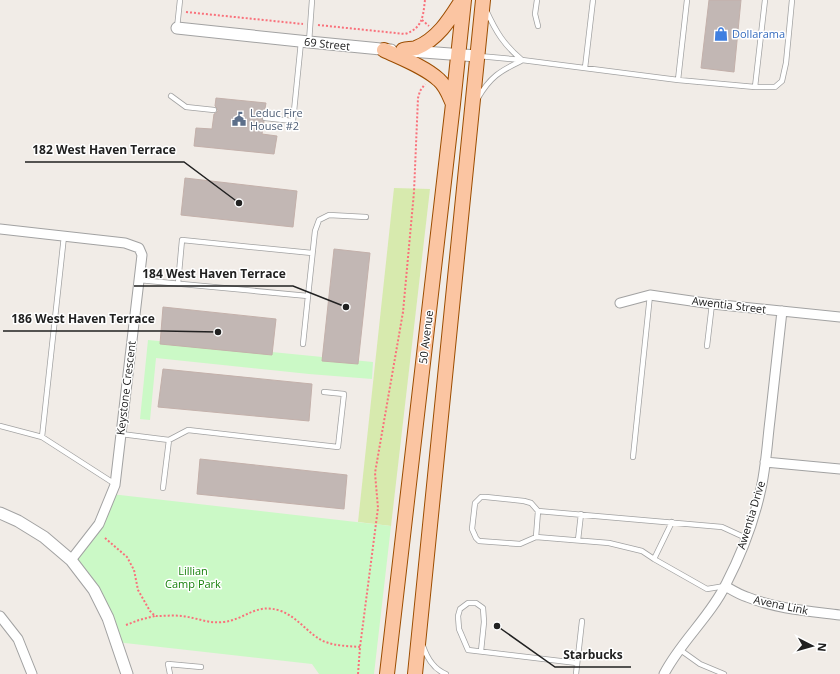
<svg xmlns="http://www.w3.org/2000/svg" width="840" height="674" font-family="'Open Sans',sans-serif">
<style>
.grass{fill:#d7eaae}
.park{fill:#cbf9c6}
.building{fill:#c2b7b4;stroke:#c3b0aa}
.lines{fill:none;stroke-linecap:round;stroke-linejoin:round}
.service-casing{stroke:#a2a2a2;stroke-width:6}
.minor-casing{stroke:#a2a2a2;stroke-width:11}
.tertiary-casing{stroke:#a2a2a2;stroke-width:13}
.primary-casing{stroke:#9c4d01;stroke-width:16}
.path{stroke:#f9717b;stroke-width:2;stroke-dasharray:2 2;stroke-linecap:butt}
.service{stroke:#fff;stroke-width:4.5}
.minor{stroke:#fff;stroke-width:9}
.tertiary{stroke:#fff;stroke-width:11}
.primary{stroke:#fbc5a2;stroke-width:14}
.labels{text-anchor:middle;stroke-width:3;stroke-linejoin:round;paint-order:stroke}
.shop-label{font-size:11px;fill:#366cbe;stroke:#fff;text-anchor:start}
.street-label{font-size:11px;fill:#212121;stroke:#fff}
.service-label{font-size:11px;fill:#4e5e75;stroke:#fff;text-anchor:start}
.park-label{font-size:11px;fill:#18810d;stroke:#fff}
.leader{fill:none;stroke:#212121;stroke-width:1.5}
.callout-dot{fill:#212121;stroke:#fff;stroke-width:1.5}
.callout-label{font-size:12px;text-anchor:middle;font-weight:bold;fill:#212121;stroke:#fff;stroke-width:3;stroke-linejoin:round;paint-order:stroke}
</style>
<rect width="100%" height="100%" fill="#f1ece7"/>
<!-- grass -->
<path class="grass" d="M394 188 430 189 391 526 358 522Z"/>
<!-- park -->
<path class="park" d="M148 340 373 362 372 379 309 374 156 358 150 420 140 419Z
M111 494 391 526 374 674H319L312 664 116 642 108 618 71 560Z"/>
<!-- building -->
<path class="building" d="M709 0H741L734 72 701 68Z
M216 98 266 103 264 114 261 117 262 120 264 121 262 134 277 136 274 154 194 146 196 128 212 129 214 114 216 113 218 111 217 108 215 106Z
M185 178 297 191 293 227 181 215Z
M334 249 370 253 358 364 322 361Z
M163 307 276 319 272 355 160 344Z
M163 369 312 384 309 421 158 407Z
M200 459 347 475 344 509 197 494Z"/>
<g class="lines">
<defs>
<path id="service" d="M537 0 535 14 538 26
M486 10C496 32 504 45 522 60
M177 28 180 0
M309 42 312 0
M479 56 522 60 678 80 755 87H775L782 81 786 63 792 0
M585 68 593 0
M678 80 687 0
M755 87 765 0
M171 96 186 107 214 110
M478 98C490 77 500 71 521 61
M265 118 293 121 301 42
M139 280 308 296 303 344
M178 284 182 240 312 253
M308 296 315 231 319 220 329 215 366 217
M707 346 712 304
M0 426 42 437 115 484
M121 434 169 440 188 430 338 447 344 394 324 392
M42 437 64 236
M633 457 650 295
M163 488 169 440
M536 537 538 511
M578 540 581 514
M654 559 672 522
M725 586 707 589 654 559 642 551 609 543 536 537 520 544 479 541 476 538 472 529 475 503 481 497H486L524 501 531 503 538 511 722 527 746 538
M423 646C427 658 433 669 446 674
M679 649 700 664 724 674
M481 651 484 622 483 608 476 603H468L460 609 458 616 459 629 468 650 577 663
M170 674 168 664 201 667
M576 674 582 621"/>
<path id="minor" d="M0 229 125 243 139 248 142 255 115 485 99 524 71 560
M620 303 650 295 712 304 840 317
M765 462 840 469
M725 586C732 590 740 595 747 597 777 609 808 611 840 615
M0 616 18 639 32 674
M664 674C681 641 710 617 726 584 741 555 753 524 760 493 766 469 767 444 770 420 774 384 778 348 782 311"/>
<path id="tertiary" d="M177 28 309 42 391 50
M410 51 477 56
M0 513 18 521 44 537 71 560 94 590 108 618 127 674"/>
<path id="primary" d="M384 50C401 58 425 67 439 80 446 86 449 95 453 104
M403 50C407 49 412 49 416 48 438 39 450 19 462 0
M387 674 453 104 464 0
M415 674 483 0"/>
</defs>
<!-- service casing -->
<use href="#service" class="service-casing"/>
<!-- minor casing -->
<use href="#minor" class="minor-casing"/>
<!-- tertiary casing -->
<use href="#tertiary" class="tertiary-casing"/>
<!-- primary casing -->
<use href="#primary" class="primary-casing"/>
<!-- path -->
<path class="path" d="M186 12 303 24
M422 20 429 26
M318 25 405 34C423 28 423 16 425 0
M105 538 127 557 134 570 138 590 150 611 153 614 156 616C164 616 173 615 181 616 195 617 208 624 223 622 245 620 256 602 281 611 297 617 307 632 321 640 333 646 347 646 360 647
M126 625 139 620 155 616
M358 674 360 647 378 508 375 473 403 312 414 192 418 98 420 91 425 84"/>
<!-- service -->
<use href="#service" class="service"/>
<!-- minor -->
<use href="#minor" class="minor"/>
<!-- tertiary -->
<use href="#tertiary" class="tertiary"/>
<!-- primary -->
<use href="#primary" class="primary"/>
</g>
<!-- icons -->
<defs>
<symbol id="shop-bare" viewBox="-9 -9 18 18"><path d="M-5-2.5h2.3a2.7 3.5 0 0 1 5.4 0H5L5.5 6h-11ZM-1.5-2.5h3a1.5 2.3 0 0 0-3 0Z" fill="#3f7fe0" stroke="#fff" stroke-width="2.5" paint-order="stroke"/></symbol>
<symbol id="civic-bare" viewBox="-9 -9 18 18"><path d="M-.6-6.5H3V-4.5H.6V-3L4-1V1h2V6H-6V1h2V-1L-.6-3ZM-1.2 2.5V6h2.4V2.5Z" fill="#5c6f8a" stroke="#fff" stroke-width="2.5" paint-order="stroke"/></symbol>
</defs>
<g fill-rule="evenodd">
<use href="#shop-bare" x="711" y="24" width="20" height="20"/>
<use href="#civic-bare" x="229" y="109" width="20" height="20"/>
</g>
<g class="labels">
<!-- shop labels -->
<g class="shop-label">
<text x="732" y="38">Dollarama</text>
</g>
<!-- street labels -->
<g class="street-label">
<text transform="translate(327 44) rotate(6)" y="4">69 Street</text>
<text transform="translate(729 305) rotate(7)" y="4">Awentia Street</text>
<text transform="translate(426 337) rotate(-83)" y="4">50 Avenue</text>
<text transform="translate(126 388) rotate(-83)" y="4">Keystone Crescent</text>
<text transform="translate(751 515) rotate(-73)" y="4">Awentia Drive</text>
<text transform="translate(781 605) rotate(12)" y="4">Avena Link</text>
</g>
<!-- service labels -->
<g class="service-label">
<text x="250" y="117">Leduc Fire<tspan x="250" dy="13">House #2</tspan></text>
</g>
<!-- park labels -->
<g class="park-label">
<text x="193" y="575">Lillian<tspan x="193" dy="13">Camp Park</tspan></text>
</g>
</g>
<!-- callouts -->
<path class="leader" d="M239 203L184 162H25M346 307L293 286H134M218 332L163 331H3M497 626L555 667H631"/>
<g class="callout-dot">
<circle cx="239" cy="203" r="4"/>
<circle cx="346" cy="307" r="4"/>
<circle cx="218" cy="332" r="4"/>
<circle cx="497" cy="626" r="4"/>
</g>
<g class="callout-label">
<text x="104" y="154">182 West Haven Terrace</text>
<text x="214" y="278">184 West Haven Terrace</text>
<text x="83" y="323">186 West Haven Terrace</text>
<text x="593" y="659">Starbucks</text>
</g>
<!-- north arrow -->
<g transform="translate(812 646) rotate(96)" stroke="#ffffff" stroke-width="3" paint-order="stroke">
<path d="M0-3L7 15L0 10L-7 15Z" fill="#212121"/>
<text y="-6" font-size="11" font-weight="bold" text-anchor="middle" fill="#212121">N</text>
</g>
</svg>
